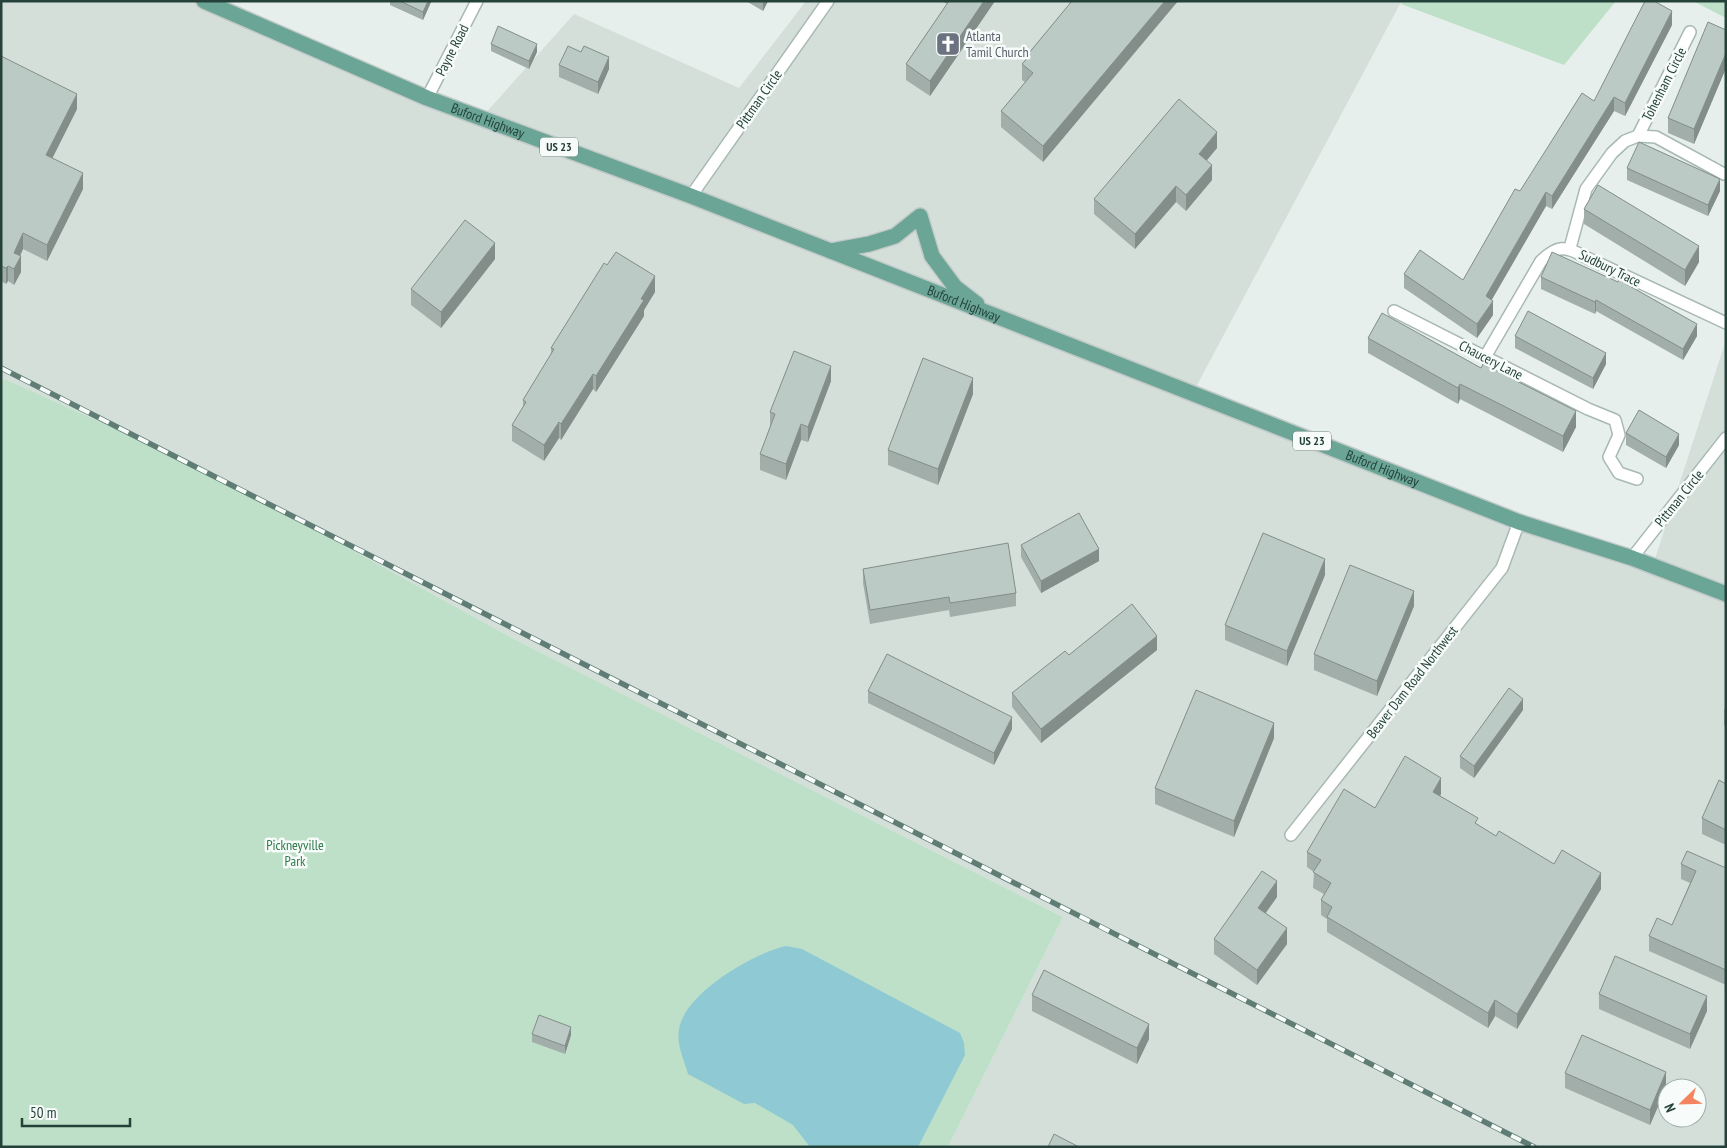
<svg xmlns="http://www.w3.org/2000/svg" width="1727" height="1148" font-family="'PT Sans Narrow',sans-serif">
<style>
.built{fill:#d4dfda;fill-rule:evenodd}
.green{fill:#bfe0c8}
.water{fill:#8ec9d4}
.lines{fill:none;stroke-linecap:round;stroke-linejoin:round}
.minor-casing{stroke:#a8b8b2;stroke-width:14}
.primary-casing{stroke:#c2cac8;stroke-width:18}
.minor{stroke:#fff;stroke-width:11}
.primary{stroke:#6aa596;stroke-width:15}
.rail-casing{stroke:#5f7d75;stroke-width:5.5}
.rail{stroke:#f7fbf9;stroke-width:4;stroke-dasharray:11;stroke-linecap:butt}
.wall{fill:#a1aea9}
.shaded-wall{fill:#838d89}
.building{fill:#bbcac4;stroke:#838d89}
.labels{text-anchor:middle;stroke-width:5;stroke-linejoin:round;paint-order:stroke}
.shield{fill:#f7fbf9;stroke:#637a73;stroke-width:1}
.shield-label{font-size:12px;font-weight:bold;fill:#24423a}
.worship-label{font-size:14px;fill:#5b616d;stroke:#f7fbf9;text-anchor:start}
.street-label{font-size:14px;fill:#24423a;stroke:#f7fbf9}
.park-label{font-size:14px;fill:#2d7a4b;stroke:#f7fbf9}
</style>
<rect width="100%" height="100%" fill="#e6efeb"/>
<!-- built -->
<path class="built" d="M1 1H209L484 115 574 14 739 88 806 1H1404L1400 4 1196 387 1653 565 1726 340V1147H948L1063 917 514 639 205 469 5 379 1 383ZM1667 1088H1697V1118H1667Z"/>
<!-- green -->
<path class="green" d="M1404 1H1616L1564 65 1401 4Z
M1693 1H1726V18Z
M5 379 205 469 514 639 1063 917 948 1147H1V383Z"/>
<!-- water -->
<path class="water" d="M786 946 802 949 960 1033 964 1043 965 1055 918 1147H810L793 1125 755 1103 744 1104 688 1074C683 1057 675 1042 680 1025 689 991 754 953 786 946Z"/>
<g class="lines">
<defs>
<path id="minor" d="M427 98 477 1
M1638 136 1690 32
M691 196 828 1
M1570 248 1586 189 1612 153 1625 141 1638 136 1656 137 1724 174
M1394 311 1588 409 1615 420 1619 435 1609 457 1619 473 1637 479
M1485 357 1541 261C1557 246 1565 245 1583 256L1726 323
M1632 558 1726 438
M1291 835 1502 568 1519 522"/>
<g id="primary">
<path id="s1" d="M204 1 427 98 691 196 1519 522 1632 558 1726 594"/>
<path d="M831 251 869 244 895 236 920 216 932 256 955 287 977 304"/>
</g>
</defs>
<!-- minor casing -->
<use href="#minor" class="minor-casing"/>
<!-- primary casing -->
<use href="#primary" class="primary-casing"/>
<!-- minor -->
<use href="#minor" class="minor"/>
<!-- primary -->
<use href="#primary" class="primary"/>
<defs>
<path id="rail" d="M1 368 1534 1147"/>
</defs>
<!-- rail casing -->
<use href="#rail" class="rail-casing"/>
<!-- rail -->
<use href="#rail" class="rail"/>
</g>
<!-- wall -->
<path class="wall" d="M390 1H431V2L423 20 390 5Z
M746 1H768L763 11Z
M942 1H995L930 96 906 80V64L947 4Z
M1072 1H1178L1043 162 1001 127V111L1025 82 1022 80V64L1029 55V53Z
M1672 25 1625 116 1614 111 1552 209 1546 206 1491 300 1493 315 1477 338 1404 288V274L1463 280 1594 101Z
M1726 30V68L1694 144 1668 133V118Z
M491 44 537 52 529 69 491 51Z
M1 56 77 109 52 158 83 189 47 261 23 249 20 256 21 272 14 285 8 281 6 284 1 281Z
M559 65 609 69 598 94 559 77Z
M1217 148 1206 160 1212 180 1186 211 1176 202 1135 249 1094 214V199Z
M1627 168 1720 191 1708 216 1627 180Z
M1584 209 1699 262 1685 286 1584 224Z
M495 259 441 328 411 305V289Z
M1541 277 1697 336 1683 360 1596 311 1595 314 1541 289Z
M655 292 644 310V316L596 392 593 389 561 440 559 438 544 461 512 441V425L523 408V400L551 354V348Z
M1515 336 1606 364 1593 389 1515 348Z
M1368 338 1576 427 1563 452 1460 399 1458 404 1368 353Z
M831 381 808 442 801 440 786 480 760 470V454L770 427V412Z
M973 394 938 485 888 465V450Z
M1626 433 1679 445 1666 468 1626 445Z
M1021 545 1099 561 1041 593 1021 557Z
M863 569 1016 593V606L950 617 949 610 870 624 863 583Z
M1325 575 1287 666 1225 640V625Z
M1414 606 1377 696 1314 670V654Z
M1157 650 1041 743 1012 707V693L1069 655Z
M868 691 1012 729 994 765 868 703Z
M1726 707V726L1724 725V710Z
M1523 710 1474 778 1460 768V756Z
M1274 738 1234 837 1155 804V788Z
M1726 784V845L1702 834V818Z
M1441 794 1440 796 1478 825 1496 836 1554 864 1601 889 1517 1029 1495 1016 1488 1028 1327 932V919L1321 915V900L1324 894 1313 888 1314 872 1307 867V852L1375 808Z
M1681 864 1726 868V985L1649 951V936L1672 925 1690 883 1681 879Z
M1277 897 1266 913 1287 944 1257 985 1214 954V939Z
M1599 994 1707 1011 1690 1049 1599 1009Z
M1032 995 1149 1039 1137 1064 1032 1011Z
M532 1034 571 1035 565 1054 532 1042Z
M1565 1073 1666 1088 1650 1125 1565 1088Z"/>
<!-- shaded-wall -->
<path class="shaded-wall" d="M428 1H431V2L423 20V12Z
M764 1H768L763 11V3Z
M984 1H995L930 96V81Z
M1165 1H1178L1043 162V146Z
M1672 11V25L1625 116V103Z
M537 44V52L529 69V61Z
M1726 53V68L1694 144V129Z
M609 57V69L598 94V82Z
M77 94V109L46 171V155Z
M1614 97V111L1552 209V196Z
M1217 132V148L1199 170V154Z
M1212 165V180L1186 211V195Z
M83 173V189L47 261V245Z
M1720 179V191L1708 216V205Z
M1176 186V202L1135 249V234Z
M1546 192V206L1486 310V296Z
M23 233V249L14 269V253Z
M495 243V259L441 328V312Z
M1699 246V262L1685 286V270Z
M21 256V272L14 285V269Z
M8 266V281L6 284V268Z
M655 276V292L644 310V316L596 392V376L641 299Z
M1596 300V311L1595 314V302Z
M1493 301V315L1477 338V324Z
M1697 324V336L1683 360V349Z
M1606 353V364L1593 389V378Z
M831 366V381L808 442V427Z
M593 374V389L561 440V424Z
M973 378V394L938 485V469Z
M1460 384V399L1458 404V388Z
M1576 411V427L1563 452V436Z
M559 422V438L544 461V445Z
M801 424V440L786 480V464Z
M1679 434V445L1666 468V457Z
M1099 549V561L1041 593V581Z
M1325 559V575L1287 666V651Z
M1414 591V606L1377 696V681Z
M1157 636V650L1041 743V729Z
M1523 699V710L1474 778V766Z
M1012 717V729L994 765V753Z
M1274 723V738L1234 837V821Z
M1441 778V794L1433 807V792Z
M1601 873V889L1517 1029V1014Z
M1277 881V897L1258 923V908Z
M1287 928V944L1257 985V970Z
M1707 996V1011L1690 1049V1034Z
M1495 1000V1016L1488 1028V1013Z
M1149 1024V1039L1137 1064V1048Z
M571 1027V1035L565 1054V1046Z
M1666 1072V1088L1650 1125V1110Z"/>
<!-- building -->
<path class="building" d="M400 1H428L423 12Z
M949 1H984L930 81 906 64Z
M1072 1H1165L1043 146 1001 111 1033 73 1022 64 1031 54 1029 53Z
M1645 1H1654L1672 11 1625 103 1614 97 1552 196 1546 192 1486 296 1493 301 1477 324 1404 274 1420 250 1463 280 1515 189 1520 191 1582 93 1594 101Z
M1708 22 1726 30V53L1694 129 1668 118Z
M498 26 537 44 529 61 491 44Z
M568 46 581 52 584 46 609 57 598 82 559 65Z
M1 56 77 94 46 155 83 173 47 245 23 233 14 253 21 256 14 269 8 266 6 268 1 266Z
M1179 99 1217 132 1199 154 1212 165 1186 195 1176 186 1135 234 1094 199Z
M1639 142 1720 179 1708 205 1627 168Z
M1598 185 1699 246 1685 270 1584 209Z
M465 220 495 243 441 312 411 289Z
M616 252 655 276 641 299 644 300 596 376 593 374 561 424 559 422 544 445 512 425 526 402 523 400 554 349 551 348 604 263 607 265Z
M1552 252 1618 282 1619 280 1697 324 1683 349 1596 300 1595 302 1541 277Z
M1528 311 1606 353 1593 378 1515 336Z
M1382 313 1481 368 1483 364 1576 411 1563 436 1460 384 1458 388 1368 338Z
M794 351 831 366 808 427 801 424 786 464 760 454 775 414 770 412Z
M923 358 973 378 938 469 888 450Z
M1639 410 1679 434 1666 457 1626 433Z
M1079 513 1099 549 1041 581 1021 545Z
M1263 533 1325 559 1287 651 1225 625Z
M1008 543 1016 593 950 603 949 597 870 610 863 569Z
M1350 565 1414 591 1377 681 1314 654Z
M1132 604 1157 636 1041 729 1012 693 1065 651 1069 655Z
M887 654 1012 717 994 753 868 691Z
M1509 688 1523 699 1474 766 1460 756Z
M1196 690 1274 723 1234 821 1155 788Z
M1405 756 1441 778 1433 792 1478 818 1475 823 1496 836 1499 831 1554 864 1562 850 1601 873 1517 1014 1495 1000 1488 1013 1327 917 1332 907 1321 900 1331 883 1313 872 1321 860 1307 852 1344 789 1375 808Z
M1719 780 1726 784V830L1702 818Z
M1687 851 1726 868V970L1649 936 1657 918 1672 925 1696 871 1681 864Z
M1262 871 1277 881 1258 908 1287 928 1257 970 1214 939Z
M1615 956 1707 996 1690 1034 1599 994Z
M1044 970 1149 1024 1137 1048 1032 995Z
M539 1015 571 1027 565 1046 532 1034Z
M1582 1035 1666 1072 1650 1110 1565 1073Z
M1054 1134 1079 1147H1048Z"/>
<!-- icons -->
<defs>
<symbol id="church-square" viewBox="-11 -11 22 22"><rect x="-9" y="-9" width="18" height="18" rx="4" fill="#6b7280" stroke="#f7fbf9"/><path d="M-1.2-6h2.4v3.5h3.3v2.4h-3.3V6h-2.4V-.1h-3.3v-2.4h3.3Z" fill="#fff"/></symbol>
</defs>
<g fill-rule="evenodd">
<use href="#church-square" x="934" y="30" width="28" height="28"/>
</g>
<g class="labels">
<!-- shield labels -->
<g class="shield">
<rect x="540" y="137.5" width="38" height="19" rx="4"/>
<rect x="1293" y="431.5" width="38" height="19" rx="4"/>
</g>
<g class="shield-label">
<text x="559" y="151">US 23</text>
<text x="1312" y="445">US 23</text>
</g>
<!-- worship labels -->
<g class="worship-label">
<text x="966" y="41">Atlanta<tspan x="966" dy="16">Tamil Church</tspan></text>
</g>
<!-- street labels -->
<g class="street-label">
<text transform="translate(452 50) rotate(-63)" y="5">Payne Road</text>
<text transform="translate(1664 84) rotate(-63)" y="5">Tohenham Circle</text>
<text transform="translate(759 99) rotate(-55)" y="5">Pittman Circle</text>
<text dy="5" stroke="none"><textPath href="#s1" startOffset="308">Buford Highway</textPath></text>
<text transform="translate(1610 268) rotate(26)" y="5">Sudbury Trace</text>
<text dy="5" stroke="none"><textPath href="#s1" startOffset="818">Buford Highway</textPath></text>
<text transform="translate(1491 360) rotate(27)" y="5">Chaucery Lane</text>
<text dy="5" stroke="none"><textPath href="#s1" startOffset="1268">Buford Highway</textPath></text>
<text transform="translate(1679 498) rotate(-51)" y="5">Pittman Circle</text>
<text transform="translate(1412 682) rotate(-52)" y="5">Beaver Dam Road Northwest</text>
</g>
<!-- park labels -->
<g class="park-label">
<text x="295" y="850">Pickneyville<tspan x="295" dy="16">Park</tspan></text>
</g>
</g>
<!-- border -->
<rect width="1727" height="1148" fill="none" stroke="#24423a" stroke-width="5"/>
<!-- north arrow -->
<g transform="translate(1682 1103) rotate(247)"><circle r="24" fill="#f7fbf9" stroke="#a3b1ad"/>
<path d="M0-4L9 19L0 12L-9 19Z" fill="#f4845f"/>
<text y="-8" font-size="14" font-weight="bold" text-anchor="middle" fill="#24423a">N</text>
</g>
<!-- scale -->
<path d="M22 1118v8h108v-8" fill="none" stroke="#24423a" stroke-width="2.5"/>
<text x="30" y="1118" font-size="15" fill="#24423a" stroke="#f7fbf9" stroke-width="4" paint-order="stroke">50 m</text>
</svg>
